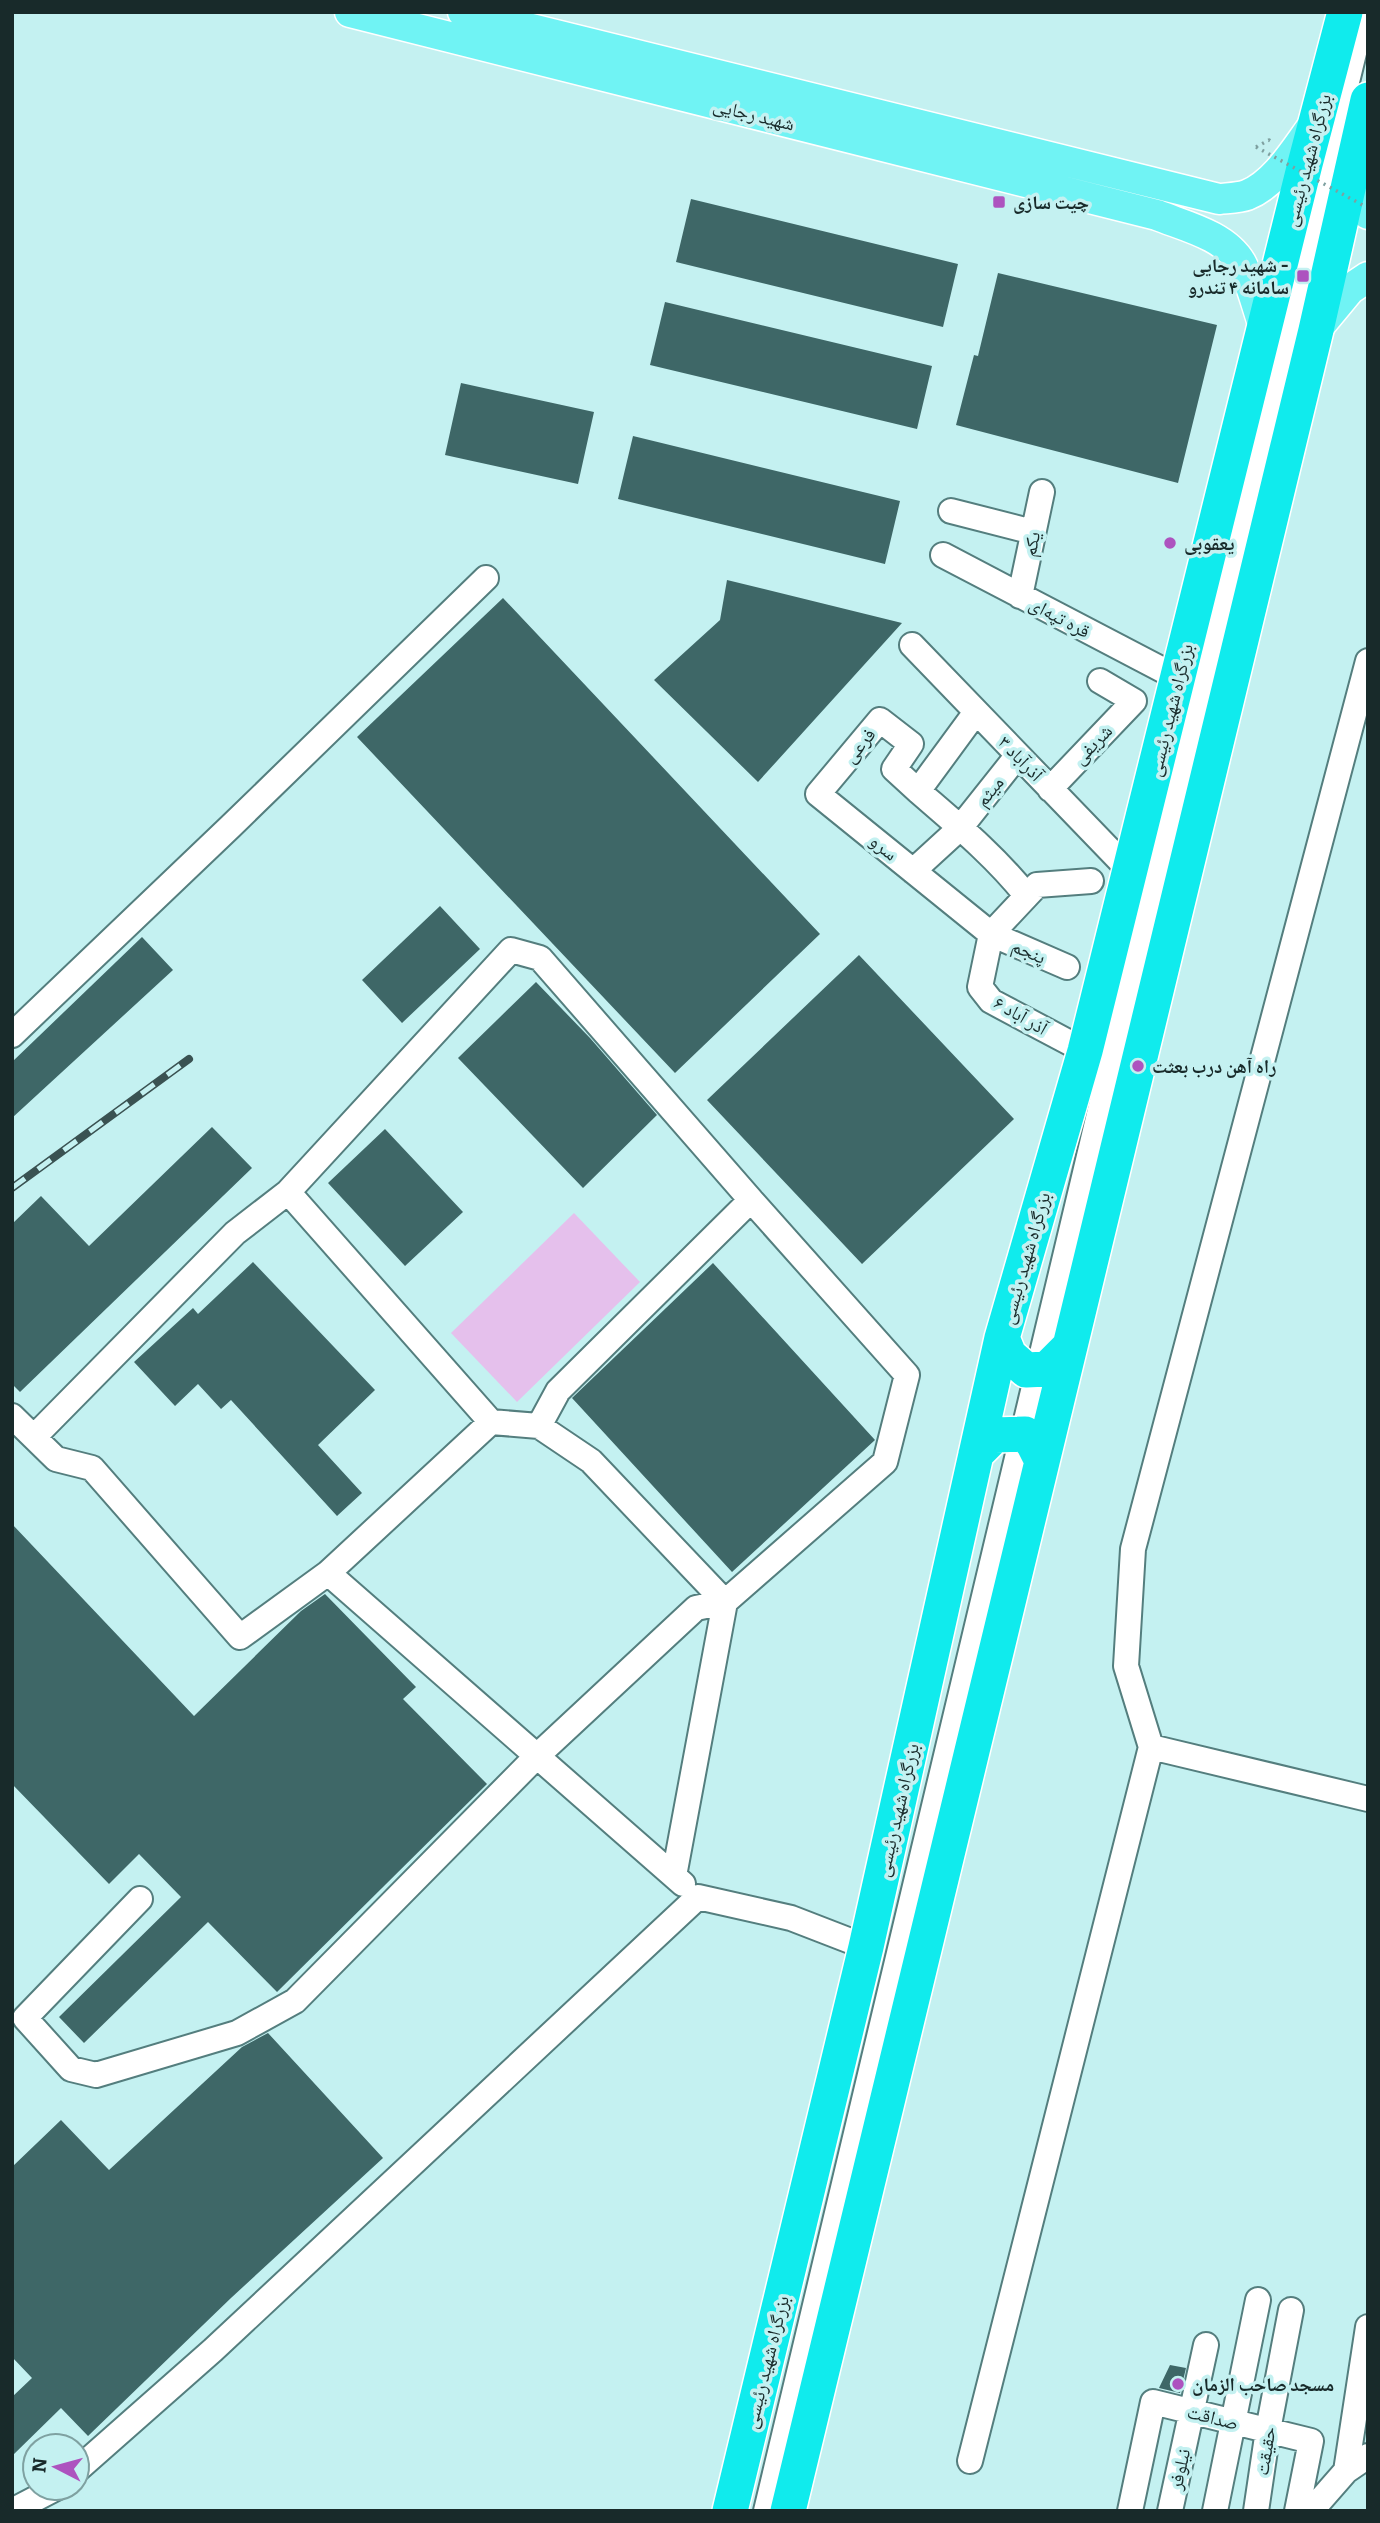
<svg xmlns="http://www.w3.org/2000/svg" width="1380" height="2523" font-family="Bitter,'Noto Naskh Arabic',serif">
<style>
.green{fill:#e5c0ec}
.building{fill:#3e6767}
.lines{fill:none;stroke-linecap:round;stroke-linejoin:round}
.minor-casing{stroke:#547e7e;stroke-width:28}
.major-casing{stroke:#fff;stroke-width:33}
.highway-casing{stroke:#fff;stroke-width:38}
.path{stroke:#7ea0a0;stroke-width:3.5;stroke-dasharray:2 5;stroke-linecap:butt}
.minor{stroke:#fff;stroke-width:24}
.major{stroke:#70f3f4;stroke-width:30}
.highway{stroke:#10ebed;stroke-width:35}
.rail-casing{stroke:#3a5252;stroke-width:8}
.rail{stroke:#c4f1f1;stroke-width:5;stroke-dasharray:16;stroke-linecap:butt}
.path-bridge{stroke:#7ea0a0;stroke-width:3.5;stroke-dasharray:2 5;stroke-linecap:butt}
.poi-dot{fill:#ad53bf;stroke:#c4f1f1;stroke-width:2.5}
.labels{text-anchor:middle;stroke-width:7;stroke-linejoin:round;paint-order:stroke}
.street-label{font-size:19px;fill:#182a2a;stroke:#c4f1f1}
.poi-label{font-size:19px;font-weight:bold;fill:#182a2a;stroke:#c4f1f1;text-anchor:start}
</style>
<rect width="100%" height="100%" fill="#c4f1f1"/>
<!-- green -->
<path class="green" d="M574 1213 640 1282 517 1402 451 1333Z"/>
<!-- building -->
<path class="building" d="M691 199 958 264 943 327 676 262Z
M998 273 1217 325 1178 483 956 425 974 355 978 356Z
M665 302 932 366 917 429 650 365Z
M461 383 594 412 578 484 445 455Z
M633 436 900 501 885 564 618 499Z
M727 580 902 623 758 782 654 680 720 620Z
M503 598 820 934 675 1073 357 737Z
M440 906 480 949 402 1023 362 980Z
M142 937 173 970 12 1118V1062Z
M859 955 1014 1119 862 1264 707 1100Z
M536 982 590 1038 657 1115 583 1188 458 1058Z
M212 1127 252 1168 20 1392 12 1384V1224L41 1196 89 1246Z
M385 1129 463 1212 405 1266 328 1183Z
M253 1262 375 1390 318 1445 362 1493 337 1516 231 1400 221 1409 198 1384 175 1406 134 1362 193 1308 198 1314Z
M713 1263 875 1440 732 1572 572 1398Z
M12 1524 194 1716 301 1611 325 1594 416 1687 403 1699 487 1784 277 1992 208 1922 84 2043 59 2017 181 1897 139 1854 109 1884 12 1784Z
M268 2033 383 2158 231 2298 88 2436 61 2408 12 2456V2397L32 2378 12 2357V2167L61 2120 109 2170 242 2047Z
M1170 2365 1186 2368 1180 2393 1159 2388Z"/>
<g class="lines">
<defs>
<path id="minor" d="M951 511 1033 532
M943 555 1178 678
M1020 596 1042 492
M912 645 1130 871
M976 712 918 791 894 769 911 744 880 720 818 794 991 934 980 987 991 1001 1085 1051
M1050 789 1134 701 1100 681
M918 791C956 824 994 855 1026 895
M913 871 960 828 1018 755
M1067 967 991 934 1037 885 1091 881
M12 1035 231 826 486 578
M12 1416 56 1459 92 1468 240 1637 328 1573 491 1422 539 1426 591 1461 725 1602
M491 1422 288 1192 511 950 540 958 751 1200
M539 1426 558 1391 751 1200 907 1375 885 1462 725 1602 674 1876
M34 1437 235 1233 288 1192
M328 1573 683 1884
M1151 1747 1368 1799
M140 1899 25 2018 71 2069 96 2075 237 2033 295 2001 537 1756 696 1608 725 1602
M970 2461 1151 1747 1126 1666 1133 1549 1368 661
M77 2470 213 2350 698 1897 791 1918 866 1947
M1346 2471 1368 2327
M12 2511 56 2488
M766 2511 1265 418 1364 12
M1130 2511 1153 2402 1311 2441 1297 2511
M1170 2511 1206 2345
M1215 2511 1258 2300
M1256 2511 1268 2430 1291 2310
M1311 2511 1346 2471 1368 2456"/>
<path id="major" d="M350 12 1157 215C1184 226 1225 235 1241 263 1252 283 1257 308 1265 329
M463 12 1219 199C1228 198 1239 198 1247 195 1275 184 1295 150 1312 127
M1356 156 1368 214
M1316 330 1350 289 1368 277"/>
<path id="highway" d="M1002 1338 1009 1355 1026 1370 1047 1369 1068 1348
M976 1454 995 1435 1025 1434 1033 1443 1041 1459
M730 2511 866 1947 1002 1338 1085 1051 1305 164 1345 12
M788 2511 1316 330 1368 100"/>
</defs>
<!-- minor casing -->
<use href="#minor" class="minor-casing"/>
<!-- major casing -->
<use href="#major" class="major-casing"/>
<!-- highway casing -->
<use href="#highway" class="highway-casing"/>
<!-- path -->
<path class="path" d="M1256 147 1269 140 1273 143"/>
<!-- minor -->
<use href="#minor" class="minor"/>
<!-- major -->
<use href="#major" class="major"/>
<!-- highway -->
<use href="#highway" class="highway"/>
<defs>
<path id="rail" d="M12 1188 189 1059"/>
</defs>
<!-- rail casing -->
<use href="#rail" class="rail-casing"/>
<!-- rail -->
<use href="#rail" class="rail"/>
<!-- path-bridge -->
<path class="path-bridge" d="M1256 147 1368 208"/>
</g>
<!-- markers -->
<g class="poi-dot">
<rect x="992" y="195" width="14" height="14" rx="3.5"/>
<rect x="1296" y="269" width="14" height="14" rx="3.5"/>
<circle cx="1170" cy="543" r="7"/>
<circle cx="1138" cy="1066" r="7"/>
<circle cx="1178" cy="2384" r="7"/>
</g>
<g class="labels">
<!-- street labels -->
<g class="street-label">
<text transform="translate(754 114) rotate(14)" y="7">شهید رجایی</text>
<text transform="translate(1307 160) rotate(-75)" y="7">بزرگراه شهید رئیسی</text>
<text transform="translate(1031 544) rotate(-78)" y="7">یکم</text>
<text transform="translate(1060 617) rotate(28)" y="7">قره تپه‌ای</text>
<text transform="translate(1170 710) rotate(-76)" y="7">بزرگراه شهید رئیسی</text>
<text transform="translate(1092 744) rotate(-46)" y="7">شریفی</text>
<text transform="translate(859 745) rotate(-50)" y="7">فرعی</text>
<text transform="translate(1021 758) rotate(46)" y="7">۳ آذرآباد</text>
<text transform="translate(989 791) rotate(-51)" y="7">میثم</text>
<text transform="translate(884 847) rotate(39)" y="7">سرو</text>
<text transform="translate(1029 951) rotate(23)" y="7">پنجم</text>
<text transform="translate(1021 1015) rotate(30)" y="7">آذر آباد ۶</text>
<text transform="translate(1025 1258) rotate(-74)" y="7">بزرگراه شهید رئیسی</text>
<text transform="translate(897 1810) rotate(-77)" y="7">بزرگراه شهید رئیسی</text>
<text transform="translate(766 2362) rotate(-76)" y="7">بزرگراه شهید رئیسی</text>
<text transform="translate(1213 2417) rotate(14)" y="7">صداقت</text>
<text transform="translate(1265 2451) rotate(-81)" y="7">حقیقت</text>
<text transform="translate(1179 2469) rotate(-77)" y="7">نیلوفر</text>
</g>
<!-- poi labels -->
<g class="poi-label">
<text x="1013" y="209">چیت سازی</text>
<text x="1289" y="272" text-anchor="end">شهید رجایی -<tspan x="1289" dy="22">سامانه ۴ تندرو</tspan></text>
<text x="1184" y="550">یعقوبی</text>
<text x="1152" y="1073">راه آهن درب بعثت</text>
<text x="1192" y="2391">مسجد صاحب الزمان</text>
</g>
</g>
<!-- border -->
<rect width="1380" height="2523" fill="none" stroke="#182a2a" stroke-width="28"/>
<!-- north arrow -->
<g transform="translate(56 2467) rotate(276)"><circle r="33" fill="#c4f1f1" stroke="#7fa1a1" stroke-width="2"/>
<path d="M0-5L12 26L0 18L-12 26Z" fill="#ad53bf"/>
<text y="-10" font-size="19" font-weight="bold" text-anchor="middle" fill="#182a2a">N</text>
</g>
</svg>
